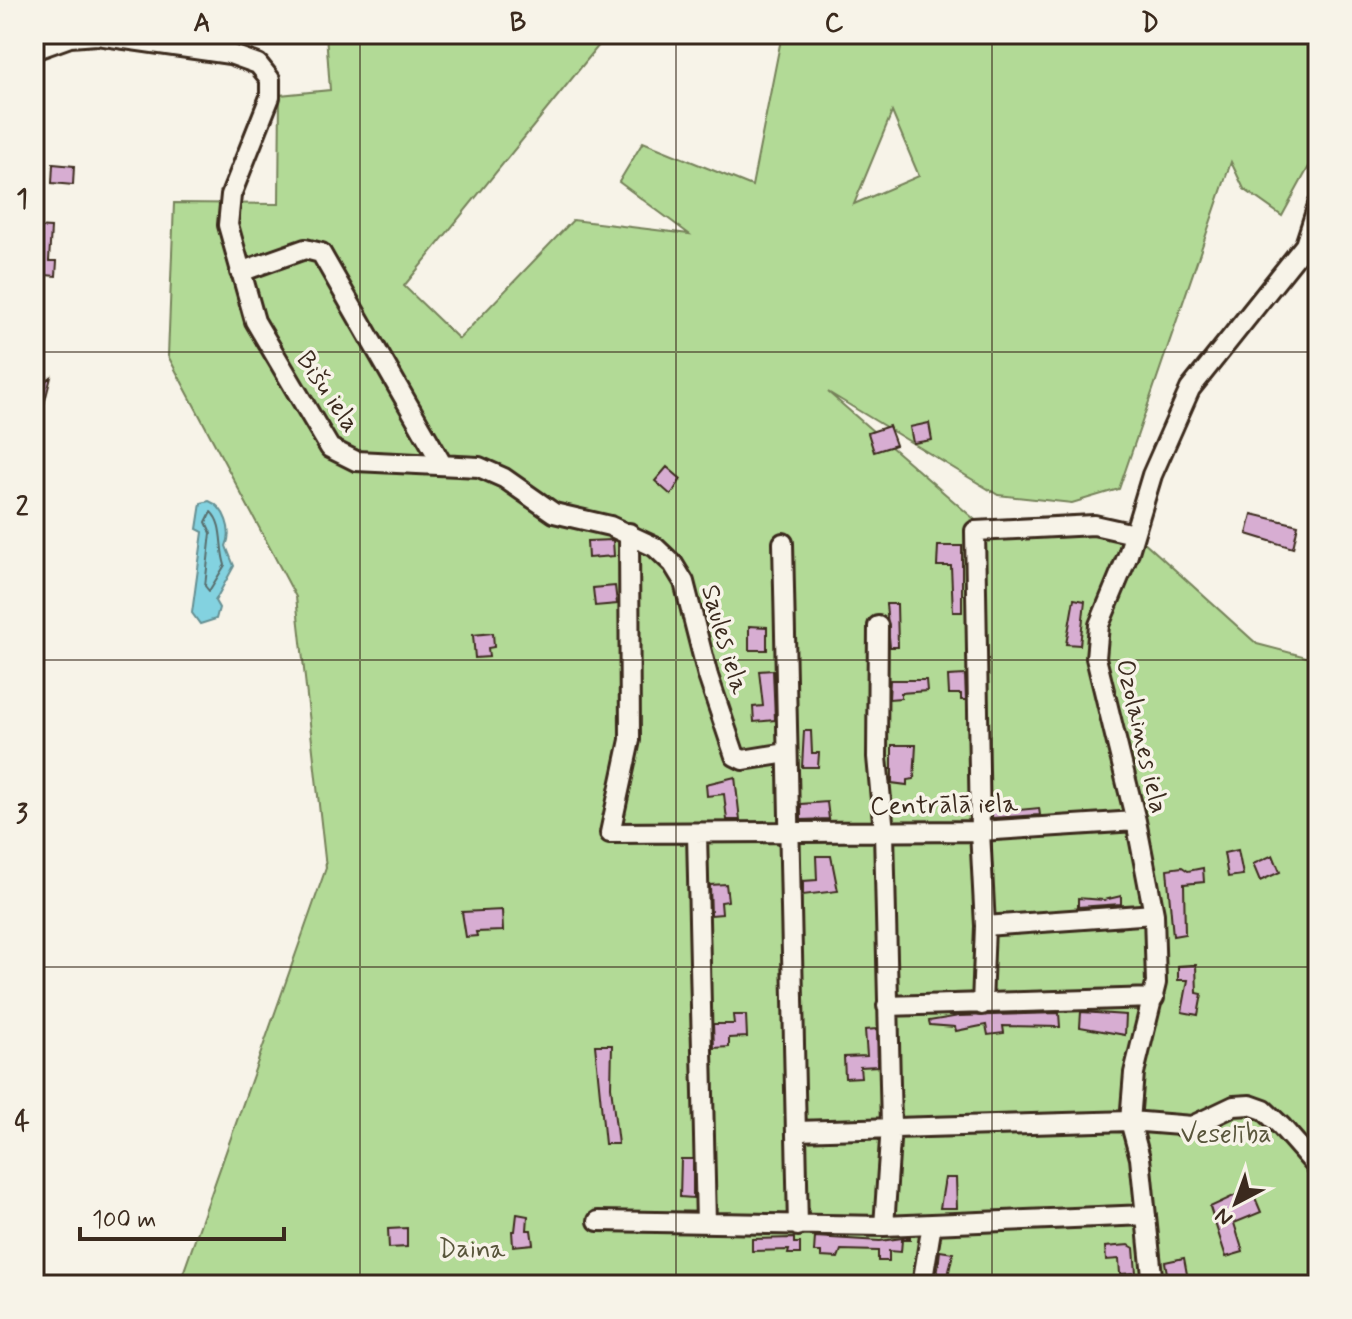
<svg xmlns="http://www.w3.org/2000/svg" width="1352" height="1319" font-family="Mynerve,sans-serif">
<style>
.green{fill:#b2da96;stroke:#76825a;stroke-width:2;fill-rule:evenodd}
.water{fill:#83d2e0;stroke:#668f92;stroke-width:2}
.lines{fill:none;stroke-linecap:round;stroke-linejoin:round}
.shore{stroke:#586d6c;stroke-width:2}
.building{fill:#d7add2;stroke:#3b2a1e;stroke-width:2}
.minor-casing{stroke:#3b2a1e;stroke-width:24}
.minor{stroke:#f7f3e8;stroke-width:18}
.grid{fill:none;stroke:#3b2a1e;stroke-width:2;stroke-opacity:0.55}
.labels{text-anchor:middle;stroke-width:7;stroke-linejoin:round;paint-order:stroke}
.street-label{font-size:26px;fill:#3b2a1e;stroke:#f7f3e8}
.park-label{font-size:26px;fill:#59563c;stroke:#f7f3e8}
.neatline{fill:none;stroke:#3b2a1e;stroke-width:3}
.grid-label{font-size:26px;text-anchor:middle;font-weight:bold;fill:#3b2a1e}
</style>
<rect width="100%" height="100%" fill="#f7f3e8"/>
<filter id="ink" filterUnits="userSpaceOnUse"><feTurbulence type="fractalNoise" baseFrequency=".0125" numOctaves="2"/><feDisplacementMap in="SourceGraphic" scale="16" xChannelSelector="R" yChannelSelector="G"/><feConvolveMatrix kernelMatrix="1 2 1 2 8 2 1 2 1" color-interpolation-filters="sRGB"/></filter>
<g filter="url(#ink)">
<!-- green -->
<path class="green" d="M326 34H608L404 286 459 339 573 220 689 234 619 182 643 142 752 186 782 34H1318V150L1282 216 1244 189 1231 162 1119 489 1072 503 998 495 828 392 981 525 1080 515 1121 521 1257 644 1318 660V1285H179L326 868 296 597 168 356 174 203 279 204 280 95 330 90ZM892 112 919 176 854 204Z"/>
<!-- water -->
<path class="water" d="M209 501C225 507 233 531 226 546L234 566 215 601 219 608 216 619 200 624 192 613 203 532 197 529 201 503Z"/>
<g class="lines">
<!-- shore -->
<path class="shore" d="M211 512C224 524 219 548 225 565L209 591 205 586 211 533 206 522Z"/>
</g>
<!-- building -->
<path class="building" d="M53 164 74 166 73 185 52 183Z
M34 227 51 228 49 261H57L56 276 34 274Z
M51 377 38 428H34V383L40 385Z
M929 423 932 440 913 443 910 427Z
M889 426 896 445 874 452 868 433Z
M667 467 681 479 671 495 655 481Z
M1252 514 1298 525 1293 548 1247 534Z
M613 540 614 556 588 558 587 541Z
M938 546H962V612H953L951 566H937Z
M615 586 617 604 595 606 593 588Z
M1074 599 1085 601 1080 645 1066 644Z
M886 604H897L898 647H890Z
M749 626 767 627V650H749Z
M493 633 494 647 488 648 489 657 475 658 473 635Z
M773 670 775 720 754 722 753 707 763 706 759 671Z
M965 675 966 700H961V694H949L948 676Z
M890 680H926L927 691 901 693V698L889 699Z
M804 731H811L812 753H819L818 767H802Z
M892 745H916L914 779 907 780V785L892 783Z
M735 777 740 820H727L724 794 707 796 706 784Z
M827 802 829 819 801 820V804Z
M992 804 1009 805V811L1039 808 1040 815 992 818Z
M1238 850 1243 875 1228 877 1224 853Z
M1273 855 1280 872 1260 881 1253 864Z
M816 856H831L838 891 803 895V881L817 880Z
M1182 867 1188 871 1203 868 1204 882 1184 884 1185 934 1173 936 1167 869Z
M726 884 728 901 721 902 722 914 711 915 710 885Z
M1121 896V904L1078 907V898L1104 900Z
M502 910 503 931 476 932 477 936 466 937 462 912Z
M1192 965H1196L1197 993 1202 994 1198 1015 1182 1012 1188 980H1178V966Z
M1081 1012 1126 1015 1125 1035 1080 1027Z
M1059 1013 1060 1027 1003 1026 1004 1033 988 1035 986 1025 956 1031 955 1027 930 1025 929 1021 959 1016Z
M733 1015H746L747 1037 729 1038V1047L714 1048 713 1024H734Z
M877 1029 878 1066 860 1067 861 1077 845 1078 844 1057 867 1056 865 1030Z
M595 1045H612L611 1087 618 1144H605Z
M681 1159H693V1198L680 1197Z
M945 1178H956L957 1208H940Z
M1251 1188 1261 1212 1234 1223 1243 1252 1226 1257 1210 1207Z
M517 1214 528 1216 527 1230H531L533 1244 513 1246 512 1231H515Z
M407 1228V1247L389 1248 388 1229Z
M815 1237 880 1241 910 1237V1240H902L901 1252 889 1251V1261H878V1251L841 1250 838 1258 821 1257V1252H814Z
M794 1238V1243H800V1254H788L789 1250 752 1251V1239Z
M1129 1245 1134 1248 1136 1273 1120 1274 1119 1259 1106 1260 1105 1247Z
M940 1251 953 1253 946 1285H936Z
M1184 1258 1189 1285H1169L1165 1262Z"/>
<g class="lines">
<defs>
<path id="minor" d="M34 50 70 37 97 35 230 54 258 64 270 79V97L231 195 228 225 255 321 330 448 356 461 479 467 504 478 554 513 610 526 655 547 673 564 684 582 708 676 735 756 743 760 787 753
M240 272 305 249 321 253 442 464
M629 533 630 740 610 833 980 831 1136 821
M783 543 798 1226
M878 626 877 757 884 832 891 1126 884 1226
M697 834 706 1223
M985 926 1154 914
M982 1005 985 926 980 831 975 531 1094 525 1134 534
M887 1006 1154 998
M796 1131 1130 1121 1192 1126 1234 1106 1250 1105 1264 1110 1281 1126 1318 1168
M598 1221 884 1226 1146 1215
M922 1285 932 1224
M1153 1285 1140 1158 1130 1121 1134 1073 1156 983 1154 914 1136 821 1096 658 1099 625 1128 555 1152 475 1190 389 1305 245 1318 205"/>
</defs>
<!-- minor casing -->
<use href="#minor" class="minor-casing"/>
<!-- minor -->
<use href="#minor" class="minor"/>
</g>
</g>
<!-- grid -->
<path class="grid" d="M360 34V1285M676 34V1285M992 34V1285M34 352H1318M34 660H1318M34 967H1318"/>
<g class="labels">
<!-- street labels -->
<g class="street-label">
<text transform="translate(329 391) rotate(56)" y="9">Bišu iela</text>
<text transform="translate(726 639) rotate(74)" y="9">Saules iela</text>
<text transform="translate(1143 736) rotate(77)" y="9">Ozolaines iela</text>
<text transform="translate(944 804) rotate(-1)" y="9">Centrālā iela</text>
</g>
<!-- park labels -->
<g class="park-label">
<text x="1226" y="1142">Veselība</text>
<text x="472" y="1257">Daina</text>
</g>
</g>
<!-- margin -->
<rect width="1352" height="1319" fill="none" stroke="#f7f3e8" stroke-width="88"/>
<!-- north arrow -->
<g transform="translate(1236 1203) rotate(221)" stroke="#f7f3e8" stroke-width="6" paint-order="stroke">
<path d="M0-6L14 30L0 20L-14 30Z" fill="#3b2a1e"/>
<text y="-12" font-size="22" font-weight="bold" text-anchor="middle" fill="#3b2a1e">N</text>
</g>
<!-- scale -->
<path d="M80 1227v12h204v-12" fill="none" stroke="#3b2a1e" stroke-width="4"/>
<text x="92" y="1227" font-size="24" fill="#3b2a1e" stroke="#f7f3e8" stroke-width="6" paint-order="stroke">100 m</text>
<rect x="44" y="44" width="1264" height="1231" class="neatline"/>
<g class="grid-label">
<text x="202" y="31">A</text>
<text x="518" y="31">B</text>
<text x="834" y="31">C</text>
<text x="1150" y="31">D</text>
<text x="22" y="207">1</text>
<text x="22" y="515">2</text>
<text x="22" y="822">3</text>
<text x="22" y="1130">4</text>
</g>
</svg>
